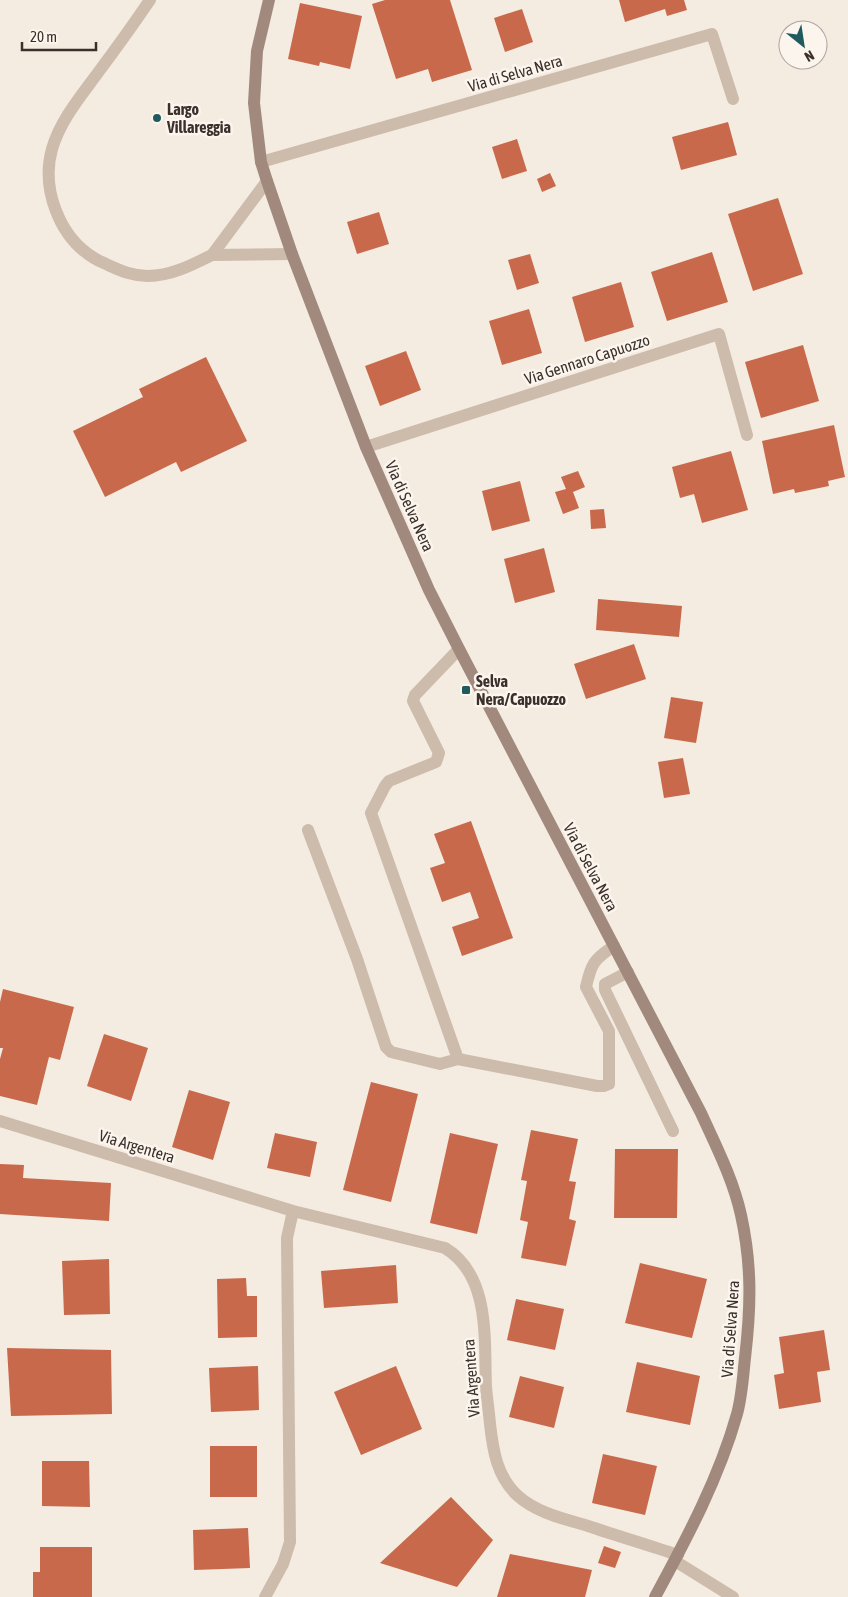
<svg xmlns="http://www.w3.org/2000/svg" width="848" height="1597" font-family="'Asap Condensed',sans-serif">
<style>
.building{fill:#c8694b}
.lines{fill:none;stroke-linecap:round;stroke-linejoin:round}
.lane{stroke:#cdbbac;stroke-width:12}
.street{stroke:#cdbbac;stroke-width:12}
.secondary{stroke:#a18a7d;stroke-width:12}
.poi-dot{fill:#1f5a5e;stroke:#fbf5ee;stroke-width:2}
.labels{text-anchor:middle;stroke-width:5;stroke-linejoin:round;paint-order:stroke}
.street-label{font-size:16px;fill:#3b302b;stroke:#fbf5ee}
.poi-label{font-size:16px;font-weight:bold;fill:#3b302b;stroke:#fbf5ee;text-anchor:start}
</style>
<rect width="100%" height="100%" fill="#f4ebe1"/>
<!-- building -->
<path class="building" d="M385 0H450L472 70 432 82 428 69 396 79 372 4Z
M619 0H684L687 10 667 16 665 9 625 22Z
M300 3 362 16 350 69 320 62 319 66 288 59Z
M522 9 533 42 505 52 494 18Z
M728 122 737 155 681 170 672 137Z
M517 139 527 171 502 179 492 147Z
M550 173 556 186 542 192 537 179Z
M778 198 803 274 753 291 728 214Z
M379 212 389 244 357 254 347 222Z
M712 252 728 302 667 321 651 272Z
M530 254 539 283 517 290 508 260Z
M621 282 634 327 585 342 572 297Z
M529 309 542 353 502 365 489 321Z
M803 345 819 401 761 418 745 362Z
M406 351 421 390 380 406 365 366Z
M206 357 247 441 181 472 176 462 105 497 73 431 143 397 139 389Z
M834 425 845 477 828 481 829 486 795 493 794 489 773 494 762 441Z
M731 451 748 510 702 523 694 494 680 498 672 467Z
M578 471 585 487 573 492 579 508 563 514 555 492 566 489 561 477Z
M520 481 530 521 492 531 482 491Z
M604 509 606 528 591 529 590 510Z
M544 548 555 592 515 603 504 559Z
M598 599 682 606 679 637 596 630Z
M634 644 646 679 586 699 574 664Z
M671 697 703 702 696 743 664 738Z
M683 758 690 794 664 798 658 762Z
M471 821 513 938 462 956 452 927 479 918 470 892 442 902 430 868 445 863 434 834Z
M3 989 74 1007 60 1060 49 1057 37 1105 0 1096V1059L3 1048H0V1002Z
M104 1034 148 1048 131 1101 87 1086Z
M371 1082 418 1094 391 1202 343 1190Z
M189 1090 230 1102 213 1160 172 1147Z
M531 1130 578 1139 569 1181 576 1182 569 1219 576 1221 566 1266 521 1258 528 1222 520 1220 527 1181 521 1180Z
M275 1133 317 1142 310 1177 267 1168Z
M450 1133 498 1144 477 1234 430 1223Z
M615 1149H678L677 1218H614Z
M0 1164 24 1165 23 1178 111 1183 109 1221 0 1214Z
M109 1259 110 1314 64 1315 62 1261Z
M640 1263 707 1279 692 1338 625 1323Z
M396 1265 398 1303 324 1308 321 1271Z
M246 1278 247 1296H257V1337L218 1338 217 1279Z
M516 1299 564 1309 555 1350 507 1340Z
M824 1330 830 1370 817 1372 821 1402 779 1409 774 1375 784 1373 779 1337Z
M7 1348 111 1350 112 1414 11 1416Z
M637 1362 700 1376 690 1425 626 1412Z
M258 1366 259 1410 211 1412 209 1368Z
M396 1366 422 1429 361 1455 334 1392Z
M520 1376 564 1387 554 1428 509 1417Z
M210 1446H257V1497H210Z
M603 1454 657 1466 645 1515 592 1503Z
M42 1461H89L90 1507 42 1506Z
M451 1497 493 1540 457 1587 380 1563Z
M248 1528 250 1568 194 1570 193 1530Z
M604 1546 621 1552 615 1568 598 1563Z
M40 1547H92V1597H33V1572H40Z
M510 1554 592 1570 585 1597H497Z"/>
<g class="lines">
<!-- lane -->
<path class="lane" d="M261 162 712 34 733 99
M459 649 415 695 413 701 439 753 436 762 389 781 385 786 371 813 458 1059 597 1086H604L609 1084V1031L586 987C591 964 594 959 614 946
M308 830 357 959 386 1047 391 1052 440 1064 458 1059
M628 972 605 984V990L673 1131"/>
<!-- street -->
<path class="street" d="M150 0C133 25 115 50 97 74 80 97 60 121 52 149 41 188 59 237 94 258 99 261 104 263 108 265 121 271 133 276 148 276 171 276 192 265 212 255
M267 181 212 255 292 254
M366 447 719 334 747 435
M0 1121 293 1211 445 1248C491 1276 484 1340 486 1387 487 1399 489 1412 490 1424 493 1451 497 1477 518 1496 537 1513 565 1519 588 1526 618 1536 648 1545 678 1555
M675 1561 733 1597
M265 1597 283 1564 290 1542 287 1238 293 1211"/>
<!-- secondary -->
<path class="secondary" d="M269 0 257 51 254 103 261 162 267 181 292 254 366 447 429 590 459 649 701 1113C716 1146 733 1179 741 1215 752 1265 751 1307 745 1358 743 1376 742 1396 737 1414 719 1478 687 1538 655 1597"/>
</g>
<!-- markers -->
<g class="poi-dot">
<circle cx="157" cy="118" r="5"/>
<rect x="461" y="685" width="10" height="10" rx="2.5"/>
</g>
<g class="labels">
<!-- street labels -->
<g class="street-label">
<text transform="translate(515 73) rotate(-16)" y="6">Via di Selva Nera</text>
<text transform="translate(587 359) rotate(-18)" y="6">Via Gennaro Capuozzo</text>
<text transform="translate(410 506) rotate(66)" y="6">Via di Selva Nera</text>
<text transform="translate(591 867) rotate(62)" y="6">Via di Selva Nera</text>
<text transform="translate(137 1146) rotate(17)" y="6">Via Argentera</text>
<text transform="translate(730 1329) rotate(-86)" y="6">Via di Selva Nera</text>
<text transform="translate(471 1378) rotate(-94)" y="6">Via Argentera</text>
</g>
<!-- poi labels -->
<g class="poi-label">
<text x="167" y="115">Largo<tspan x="167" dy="18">Villareggia</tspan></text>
<text x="476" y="687">Selva<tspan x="476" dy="18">Nera/Capuozzo</tspan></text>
</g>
</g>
<!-- north arrow -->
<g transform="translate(803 45) rotate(150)"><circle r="24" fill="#fbf5ee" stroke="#aea6a0"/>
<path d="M0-4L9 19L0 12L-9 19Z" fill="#1f5a5e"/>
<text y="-8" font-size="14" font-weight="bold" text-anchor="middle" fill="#3b302b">N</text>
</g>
<!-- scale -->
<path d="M22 42v8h74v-8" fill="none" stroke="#3b302b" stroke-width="2.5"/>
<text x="30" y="42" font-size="15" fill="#3b302b" stroke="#fbf5ee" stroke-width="4" paint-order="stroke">20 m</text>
</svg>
